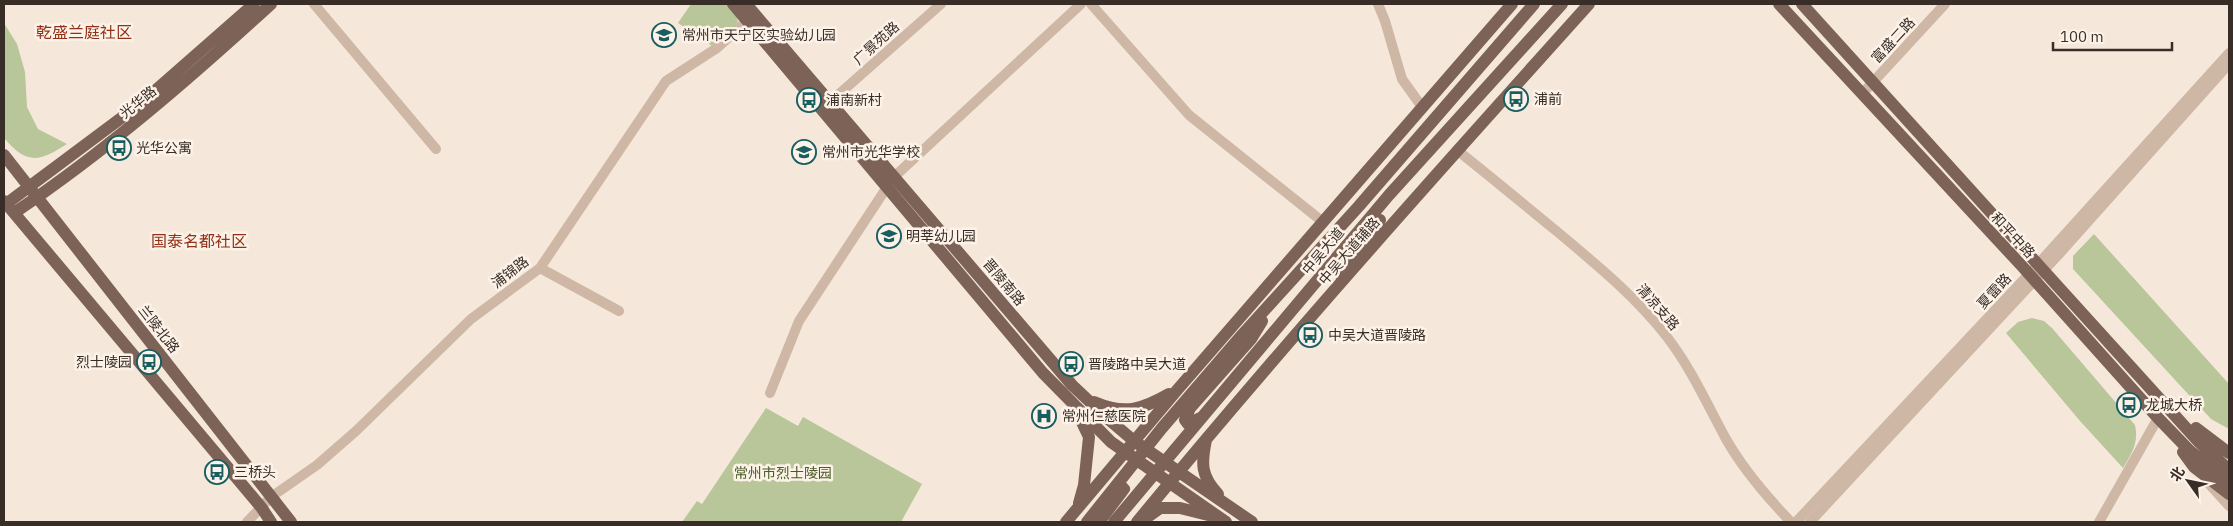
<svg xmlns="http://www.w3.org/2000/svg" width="2233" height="526" font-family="'IBM Plex Sans','Noto Sans SC',sans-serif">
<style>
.green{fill:#b8c699}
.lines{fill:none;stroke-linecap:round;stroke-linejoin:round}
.minor{stroke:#ceb7a5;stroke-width:10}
.major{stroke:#7d6357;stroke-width:12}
.labels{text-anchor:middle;stroke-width:5;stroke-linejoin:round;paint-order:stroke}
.poi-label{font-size:14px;fill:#392d27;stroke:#fcf2e8;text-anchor:start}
.street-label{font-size:14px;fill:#392d27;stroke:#fcf2e8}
.park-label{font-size:14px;fill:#495b28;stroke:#fcf2e8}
.quarter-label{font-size:16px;fill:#923117;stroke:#fcf2e8}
</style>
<rect width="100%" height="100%" fill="#f5e8db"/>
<!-- green -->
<path class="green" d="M691 4H727L735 12 738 21 734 28 712 46 678 23Z
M4 23 17 44 25 72 27 107 38 129 67 144C39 162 27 165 4 138Z
M2094 234 2229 384V429L2211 419 2073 269V256Z
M2032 318 2044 321 2052 328 2135 425C2139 442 2132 453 2123 468L2080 421 2006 333 2018 322Z
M766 408 798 426 803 417 922 484 901 522H682L697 501 702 504Z"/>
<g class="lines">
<!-- minor -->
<path class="minor" d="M314 4 436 149
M1091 4 1189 115 1323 222
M1378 4 1385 21 1402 79 1422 107
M1862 94 1945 4
M830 102 941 4
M1457 150C1492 178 1526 206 1560 234 1598 266 1636 297 1667 337 1691 368 1707 404 1726 439 1743 469 1767 497 1791 522
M894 177 1081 4
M540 268 619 311
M770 393 799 321 887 187
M2208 483 2229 506
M247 522 271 497 317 465 356 431 471 319 540 268 666 81 717 48 752 16
M1796 522 2029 274 2229 53
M1810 522 2060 253 2229 64
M2099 522 2158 418"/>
<!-- major -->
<path class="major" d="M733 4 1043 373 1111 442 1226 522
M746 4 1072 385 1107 418 1134 441 1252 522
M1779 4 2021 265 2158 418 2188 449 2229 483
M1802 4 2197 440 2229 470
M4 155 291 522
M4 201 261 507 271 522
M6 204 140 104 254 4
M14 213C106 151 189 79 271 4
M1341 275 1349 259 1380 220
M1094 402C1125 415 1141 410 1169 394
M1078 414 1089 437 1084 485 1079 503
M1200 418 1188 424 1185 420 1190 408 1251 339 1262 321
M2196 428 2229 453
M1206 440C1201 464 1201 476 1218 494
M2183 452 2194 467 2229 494
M1146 518 1160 508H1180L1212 516
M1066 522 1178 389 1512 4
M1087 522 1162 428 1242 335 1359 206 1534 4
M1099 522 1124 489 1121 486 1115 489
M1114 522 1389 195 1562 4
M1137 522C1283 345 1436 174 1589 4"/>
</g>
<!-- icons -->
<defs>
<symbol id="school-ring" viewBox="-11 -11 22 22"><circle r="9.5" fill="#fcf2e8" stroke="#185d60" stroke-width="1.5"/><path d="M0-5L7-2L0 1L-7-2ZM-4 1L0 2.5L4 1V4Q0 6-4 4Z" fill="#185d60"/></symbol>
<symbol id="bus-ring" viewBox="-11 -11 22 22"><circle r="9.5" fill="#fcf2e8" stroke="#185d60" stroke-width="1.5"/><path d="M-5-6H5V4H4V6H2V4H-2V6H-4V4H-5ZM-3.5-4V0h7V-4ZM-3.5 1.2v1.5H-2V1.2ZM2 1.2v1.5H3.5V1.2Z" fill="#185d60"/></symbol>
<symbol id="hospital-ring" viewBox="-11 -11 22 22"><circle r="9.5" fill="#fcf2e8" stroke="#185d60" stroke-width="1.5"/><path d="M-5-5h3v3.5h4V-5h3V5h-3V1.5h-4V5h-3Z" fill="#185d60"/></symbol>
</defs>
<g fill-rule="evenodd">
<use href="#school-ring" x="650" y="21" width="28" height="28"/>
<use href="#bus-ring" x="1502" y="85" width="28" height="28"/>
<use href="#bus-ring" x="795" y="86" width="28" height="28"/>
<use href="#bus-ring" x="105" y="134" width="28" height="28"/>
<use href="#school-ring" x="790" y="138" width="28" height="28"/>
<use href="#school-ring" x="875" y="222" width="28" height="28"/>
<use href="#bus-ring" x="1296" y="321" width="28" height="28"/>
<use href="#bus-ring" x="135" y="348" width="28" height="28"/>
<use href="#bus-ring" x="1057" y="350" width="28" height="28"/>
<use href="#bus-ring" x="2115" y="391" width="28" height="28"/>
<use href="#hospital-ring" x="1030" y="402" width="28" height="28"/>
<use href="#bus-ring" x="203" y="458" width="28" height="28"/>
</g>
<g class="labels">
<!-- poi labels -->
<g class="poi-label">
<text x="682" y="40">常州市天宁区实验幼儿园</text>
<text x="1534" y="104">浦前</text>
<text x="826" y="105">浦南新村</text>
<text x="136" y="153">光华公寓</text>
<text x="822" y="157">常州市光华学校</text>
<text x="906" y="241">明莘幼儿园</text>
<text x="1328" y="340">中吴大道晋陵路</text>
<text x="132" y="367" text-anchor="end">烈士陵园</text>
<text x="1088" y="369">晋陵路中吴大道</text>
<text x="2146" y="410">龙城大桥</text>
<text x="1062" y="421">常州仁慈医院</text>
<text x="234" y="477">三桥头</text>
</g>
<!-- street labels -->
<g class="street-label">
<text transform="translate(1893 40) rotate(-47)" y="5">富盛二路</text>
<text transform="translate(876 43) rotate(-42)" y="5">广景苑路</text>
<text transform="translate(138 102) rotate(-39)" y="5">光华路</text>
<text transform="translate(2013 235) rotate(47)" y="5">和平中路</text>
<text transform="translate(1323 251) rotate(-50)" y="5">中吴大道</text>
<text transform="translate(1349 251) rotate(-49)" y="5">中吴大道辅路</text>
<text transform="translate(510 272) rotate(-37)" y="5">浦锦路</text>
<text transform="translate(1004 282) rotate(50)" y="5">晋陵南路</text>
<text transform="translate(1994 291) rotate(-47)" y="5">夏雷路</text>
<text transform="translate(1658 307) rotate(49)" y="5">清凉支路</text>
<text transform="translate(159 329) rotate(52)" y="5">兰陵北路</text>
</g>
<!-- park labels -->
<g class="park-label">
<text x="783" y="478">常州市烈士陵园</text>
</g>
<!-- quarter labels -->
<g class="quarter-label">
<text x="84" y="38">乾盛兰庭社区</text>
<text x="199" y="247">国泰名都社区</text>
</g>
</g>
<!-- border -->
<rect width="2233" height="526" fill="none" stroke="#392d27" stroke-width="10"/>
<!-- north arrow -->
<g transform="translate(2188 481) rotate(303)" stroke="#fcf2e8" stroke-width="4" paint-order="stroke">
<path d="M0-4L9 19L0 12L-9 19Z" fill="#392d27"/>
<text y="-8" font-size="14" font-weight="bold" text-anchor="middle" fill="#392d27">北</text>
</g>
<!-- scale -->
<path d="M2053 42v8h119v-8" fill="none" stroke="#392d27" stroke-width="2.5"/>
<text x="2060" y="42" font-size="15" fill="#392d27" stroke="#fcf2e8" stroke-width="4" paint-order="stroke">100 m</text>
</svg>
